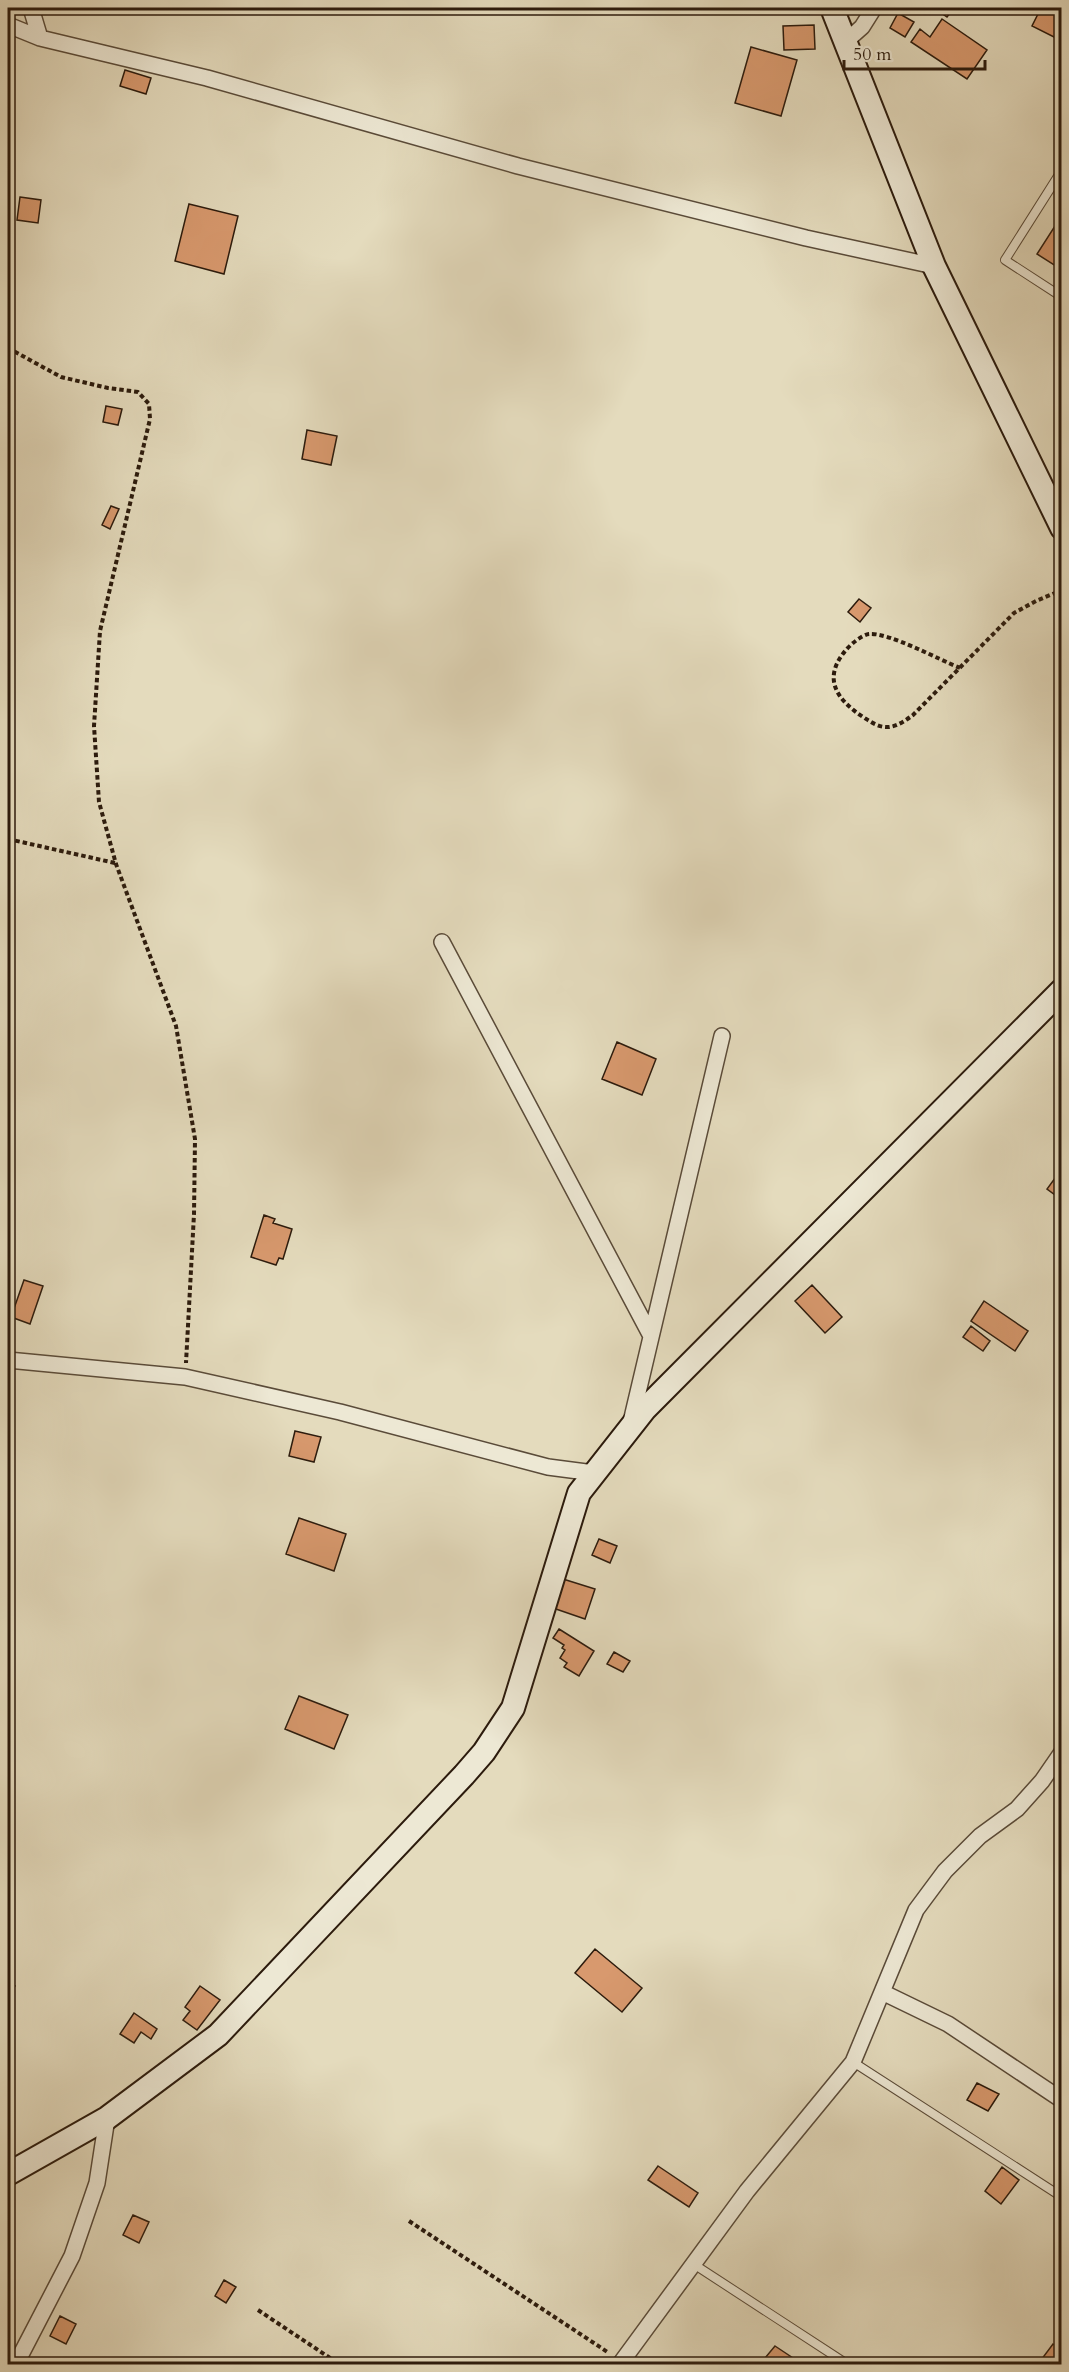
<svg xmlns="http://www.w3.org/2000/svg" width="1069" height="2372" font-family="Cardo,serif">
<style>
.building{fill:#d8996e;stroke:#2c1b0d;stroke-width:1.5}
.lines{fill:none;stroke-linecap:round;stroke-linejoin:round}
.lane-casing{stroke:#5a4b39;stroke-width:10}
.street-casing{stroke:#5a4b39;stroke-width:18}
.secondary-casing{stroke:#2c1b0d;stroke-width:26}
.path{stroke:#2c1b0d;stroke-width:4;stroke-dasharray:4.5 3;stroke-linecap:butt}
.lane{stroke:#ede8d4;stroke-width:8}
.street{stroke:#ede8d4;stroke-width:15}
.secondary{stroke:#ede8d4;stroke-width:22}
</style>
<rect width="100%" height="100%" fill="#e4dbbd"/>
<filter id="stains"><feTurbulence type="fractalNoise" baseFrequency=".00333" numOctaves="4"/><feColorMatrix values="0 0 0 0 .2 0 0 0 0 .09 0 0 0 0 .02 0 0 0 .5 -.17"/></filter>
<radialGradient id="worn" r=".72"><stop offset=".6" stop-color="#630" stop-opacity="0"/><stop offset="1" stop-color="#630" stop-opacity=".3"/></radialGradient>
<!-- building -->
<path class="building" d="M934 8H954L947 17Z
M1041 8H1050L1062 13 1060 40 1032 26Z
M898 13 914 22 905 37 890 28Z
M942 19 987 50 967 79 911 42 920 29 930 37Z
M814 25 815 49 784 50 783 26Z
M751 47 797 60 781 116 735 103Z
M125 70 151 78 146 94 120 86Z
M20 197 41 200 38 223 17 220Z
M189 204 238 216 224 274 175 261Z
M1062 215V270L1037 254Z
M106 406 122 409 118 425 103 422Z
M307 430 337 436 331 465 302 459Z
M111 506 119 509 110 529 102 525Z
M8 510 12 511 8 530Z
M859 599 871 608 860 622 848 612Z
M617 1042 656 1059 642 1095 602 1079Z
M1061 1170H1062V1200L1047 1189Z
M264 1215 275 1219 273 1223 292 1229 283 1259 279 1258 276 1265 251 1257Z
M24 1280 43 1286 30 1324 11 1317Z
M812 1285 842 1317 825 1333 795 1301Z
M984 1301 1028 1331 1015 1351 971 1321Z
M971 1326 990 1341 983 1351 963 1337Z
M295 1431 321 1437 314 1462 289 1456Z
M299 1518 346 1534 334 1571 286 1554Z
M599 1539 617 1546 610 1563 592 1555Z
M563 1579 595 1589 585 1619 553 1608Z
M559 1629 594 1651 579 1676 564 1667 567 1663 560 1658 565 1650 562 1648 564 1645 553 1638Z
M614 1652 630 1661 623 1672 607 1664Z
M299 1696 348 1715 334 1749 285 1729Z
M595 1949 642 1988 622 2012 575 1973Z
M8 1981 15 1986 8 1997Z
M200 1986 220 2000 197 2030 183 2020 190 2011 185 2007Z
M134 2013 157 2029 151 2039 141 2032 134 2043 120 2034Z
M977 2083 999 2094 988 2111 967 2100Z
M658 2166 698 2193 689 2207 648 2180Z
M1002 2167 1019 2180 1001 2204 985 2191Z
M133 2215 149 2222 139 2243 123 2235Z
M224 2280 236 2287 226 2303 215 2296Z
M60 2316 76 2324 66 2344 50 2336Z
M1053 2344 1062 2350V2364H1047L1041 2360Z
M775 2346 802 2364H760Z"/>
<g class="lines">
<defs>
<path id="lane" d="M1062 170 1005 260 1062 297
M853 2062 1062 2197
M695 2265 847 2364"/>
<path id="street" d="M31 8 40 38
M8 25 40 38 207 78 518 166 806 238 934 266
M845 42 862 27 874 8
M442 942 651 1336
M8 1360 185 1377 340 1412 548 1467 594 1473
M631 1422 722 1036
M882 1992 948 2024 1062 2100
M16 2364 72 2256 97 2183 107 2118
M620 2364 747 2191 853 2062 916 1910 945 1871 980 1836 1017 1809 1042 1781 1062 1752"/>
<path id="secondary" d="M832 8 934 266 1062 528
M8 2174 107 2118 218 2035 464 1775 484 1752 513 1708 579 1493 645 1409 1062 990"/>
</defs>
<!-- lane casing -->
<use href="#lane" class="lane-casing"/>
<!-- street casing -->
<use href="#street" class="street-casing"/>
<!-- secondary casing -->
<use href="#secondary" class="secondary-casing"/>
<!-- path -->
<path class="path" d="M8 348 61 377 108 388 138 392 149 404 150 419 100 631 94 726 99 802 116 864 176 1026 195 1139 194 1214 186 1363
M960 668C940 660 888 632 869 634 862 635 851 644 846 650 822 678 836 699 863 717 871 722 879 728 889 727 898 726 906 720 913 715L1014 613 1036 601 1062 590
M8 839 115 863
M409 2221 609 2353
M258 2310 339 2364"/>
<!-- lane -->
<use href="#lane" class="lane"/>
<!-- street -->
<use href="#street" class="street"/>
<!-- secondary -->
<use href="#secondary" class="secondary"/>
</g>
<!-- margin -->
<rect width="1069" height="2372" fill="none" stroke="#e4dbbd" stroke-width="30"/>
<rect x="9" y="9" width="1051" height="2354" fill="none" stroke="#2c1b0d" stroke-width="3"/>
<rect x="15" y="15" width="1039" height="2342" fill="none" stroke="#2c1b0d" stroke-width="1.5"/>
<!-- scale -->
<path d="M844 60v9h141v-9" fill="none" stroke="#2c1b0d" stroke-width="3"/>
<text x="853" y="60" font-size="18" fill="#2c1b0d" stroke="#ede8d4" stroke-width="4.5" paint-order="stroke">50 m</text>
<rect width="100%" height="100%" filter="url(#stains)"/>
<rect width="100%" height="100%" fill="url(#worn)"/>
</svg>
